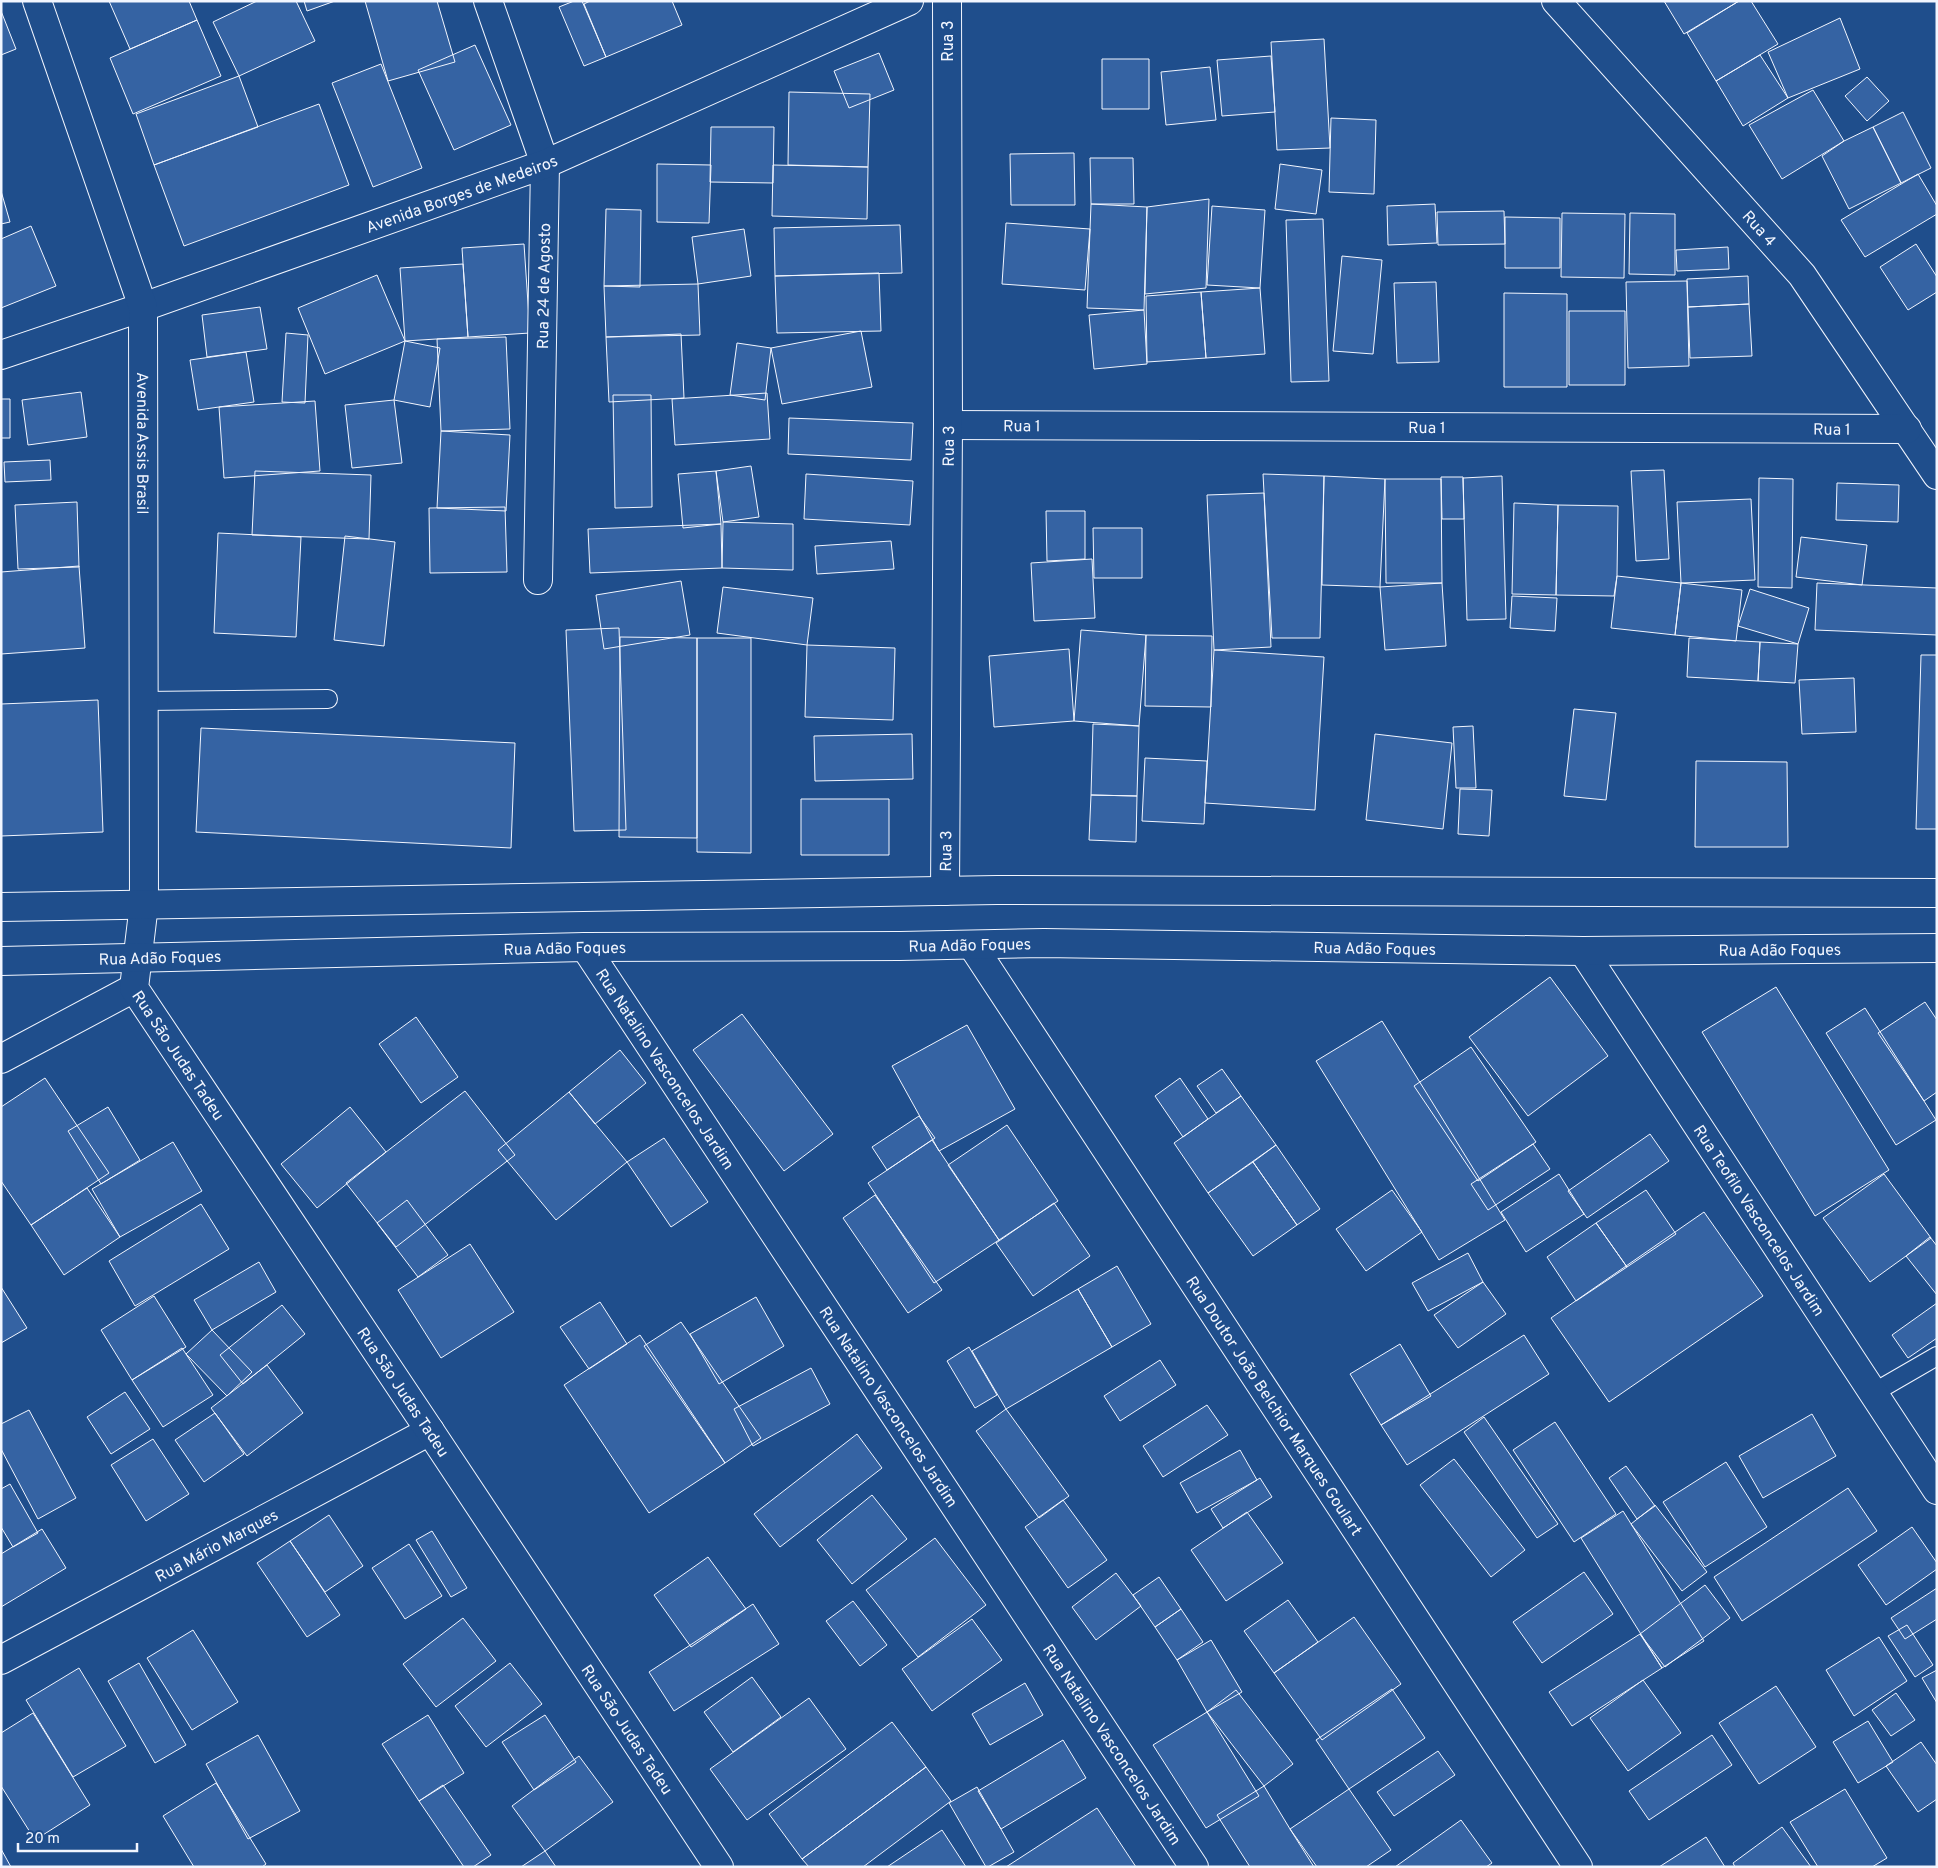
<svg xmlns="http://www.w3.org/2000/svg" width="1938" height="1868" font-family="Overpass,sans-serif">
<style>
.building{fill:#3563a3;stroke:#f2f6ff}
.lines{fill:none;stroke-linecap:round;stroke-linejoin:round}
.lane-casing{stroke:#f2f6ff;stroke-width:20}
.street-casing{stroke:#f2f6ff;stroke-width:30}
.secondary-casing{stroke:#f2f6ff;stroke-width:30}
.lane{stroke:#1f4e8c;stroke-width:18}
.street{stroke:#1f4e8c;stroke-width:28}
.secondary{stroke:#1f4e8c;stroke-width:28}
.labels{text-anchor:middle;stroke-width:4;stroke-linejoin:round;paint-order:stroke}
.street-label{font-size:16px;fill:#f2f6ff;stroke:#1f4e8c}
</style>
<rect width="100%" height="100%" fill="#1f4e8c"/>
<!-- building -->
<path class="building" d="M109 1H189L197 20 130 49Z
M257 1H296L315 41 239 76 213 22Z
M304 1H335L307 11Z
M365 1H437L455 62 388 81Z
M574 1H582L606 57 584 66 559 7Z
M590 1H672L682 25 606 57 584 4Z
M1664 1H1739L1684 34Z
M1739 1H1751L1778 44 1716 81 1687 33Z
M1 11 16 49 1 55Z
M1840 18 1860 69 1788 98 1768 52Z
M197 20 221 76 133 114 110 58Z
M1324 39 1330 148 1277 150 1271 42Z
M475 45 511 125 454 150 418 70Z
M879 53 894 90 849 108 834 71Z
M1760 55 1788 98 1743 126 1716 81Z
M1271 56 1275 112 1222 116 1217 60Z
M1102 59H1149V109H1102Z
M381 64 422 168 373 187 332 83Z
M1210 67 1216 120 1166 125 1161 72Z
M239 76 258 127 154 165 136 114Z
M1867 77 1889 101 1867 121 1845 96Z
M1813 90 1844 141 1782 179 1749 125Z
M789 92 870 94 868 167 788 165Z
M319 104 349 185 184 246 154 165Z
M1903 112 1931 168 1901 183 1873 127Z
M1331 118 1376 120 1374 194 1329 192Z
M711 127H774L773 183 710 182Z
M1873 127 1901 183 1849 209 1822 156 1844 141Z
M1074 153 1075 205H1011L1010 154Z
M1090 158H1133L1134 204H1091Z
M657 164 711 165 709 223 657 222Z
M1280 164 1322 170 1316 214 1275 209Z
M773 165 868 167 867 219 772 216Z
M1918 174 1937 206V214L1865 257 1841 220Z
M1 191 10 222 1 224Z
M1209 199 1206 288 1145 294 1147 207Z
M1091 204 1147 207 1144 310 1087 308Z
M1435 204 1437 243 1388 245 1387 206Z
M1212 206 1265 210 1260 288 1207 285Z
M606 209 641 210 640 287 604 286Z
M1504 211 1505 244 1438 245 1437 212Z
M1562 213 1625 214 1624 278 1561 277Z
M1630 213 1675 214V275L1629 274Z
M1505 217 1560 218V268H1505Z
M1323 219 1329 381 1291 382 1286 220Z
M1006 223 1090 229 1085 290 1002 284Z
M900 225 902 273 775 276 774 228Z
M31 226 56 286 1 308V239Z
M744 229 751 276 698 284 692 237Z
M524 244 530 333 468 337 462 248Z
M1916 244 1937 277V292L1908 310 1880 267Z
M1728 247 1729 269 1677 271 1676 250Z
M1342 256 1382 260 1373 354 1333 351Z
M463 264 468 337 405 341 400 268Z
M879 273 881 331 777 333 775 276Z
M377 275 405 341 325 374 298 308Z
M1748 276 1749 304 1688 307 1687 279Z
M1687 281 1689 366 1628 368 1626 282Z
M1436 282 1439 362 1397 363 1394 283Z
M698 284 700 335 606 337 604 286Z
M1260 288 1265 354 1206 358 1201 292Z
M1201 292 1206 358 1147 362 1146 296Z
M1504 293 1567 294V387H1504Z
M1749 304 1752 356 1690 358 1688 307Z
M260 307 267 349 207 357 202 315Z
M1144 310 1147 364 1094 369 1089 315Z
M1569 311H1625V385H1569Z
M861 331 872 387 782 404 771 348Z
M286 333 308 335 305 403 282 402Z
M681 334 684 398 609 402 606 337Z
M506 337 510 429 441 431 437 339Z
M405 341 440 348 430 407 394 400Z
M737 343 771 348 765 400 730 395Z
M246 352 254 402 198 410 190 360Z
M81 392 87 437 28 445 22 400Z
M767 393 770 439 675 445 672 399Z
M613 395H651L652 507 615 508Z
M1 399H10V438H1Z
M394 400 402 463 352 468 345 405Z
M315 401 320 471 224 478 219 407Z
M789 418 913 423 911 460 788 454Z
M441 431 510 435 506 511 437 508Z
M50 460 51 480 5 482 4 462Z
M751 466 759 517 723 522 716 471Z
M1664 470 1669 559 1636 561 1631 471Z
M255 471 371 475 369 539 252 535Z
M716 471 721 524 683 528 678 474Z
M806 474 913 481 910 525 804 519Z
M1263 474 1324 476 1320 638H1272Z
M1324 476 1385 479 1380 587 1322 585Z
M1502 476 1506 619 1467 620 1463 478Z
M1441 477H1463L1464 519H1442Z
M1759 478 1793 479 1792 588 1758 587Z
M1385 479H1441L1442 583H1386Z
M1837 483 1899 485 1898 522 1836 520Z
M1264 493 1271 647 1214 650 1207 495Z
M1751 499 1755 580 1681 583 1677 502Z
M77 502 79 567 18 569 15 505Z
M1514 503 1558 505 1556 595 1512 594Z
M1558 505 1618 506 1617 576 1614 596 1556 595Z
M505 507 507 572 430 573 429 508Z
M1046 511H1085V559L1047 561Z
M723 522 793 524V570L722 568Z
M721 524 722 568 590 573 588 529Z
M1093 528H1142V578H1094Z
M218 533 301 537 296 637 214 633Z
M345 536 395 542 384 646 334 640Z
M1801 537 1867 545 1862 585 1796 577Z
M891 541 894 569 817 574 815 546Z
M1092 559 1095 618 1034 621 1031 563Z
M79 566 85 648 1 654V572Z
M1617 576 1681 583 1675 635 1611 628Z
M681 581 690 635 604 649 596 595Z
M1442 583 1446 646 1385 650 1380 587Z
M1681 583 1742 590 1736 641 1675 635Z
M1817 583 1937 588V635L1815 630Z
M723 587 813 598 807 645 717 633Z
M1750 589 1809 608 1798 644 1738 626Z
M1512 596 1557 598 1555 631 1510 628Z
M619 628 626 830 574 831 566 630Z
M1081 630 1146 635 1139 726 1074 721Z
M1146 635 1212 636 1211 707 1145 706Z
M620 637 697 638V838L619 837Z
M697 638H751V853L697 852Z
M1689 638 1760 642 1758 681 1687 677Z
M1760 642 1798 644 1795 683 1758 681Z
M807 645 895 648 893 720 805 717Z
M1069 649 1074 721 994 727 989 656Z
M1214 650 1324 657 1315 810 1205 803Z
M1921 655H1937V829H1916Z
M1854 678 1856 732 1802 734 1799 680Z
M98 700 103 832 1 836V704Z
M1574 709 1616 713 1606 800 1564 796Z
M1093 724 1139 726 1137 796 1091 795Z
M1473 726 1476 788H1456L1453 727Z
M201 728 515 743 511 848 196 832Z
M912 734 913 779 815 781 814 736Z
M1375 734 1452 743 1443 829 1366 820Z
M1145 758 1207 761 1204 824 1142 821Z
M1696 761 1787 762 1788 847H1695Z
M1460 789 1492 790 1489 836 1458 834Z
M1091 795 1137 796 1136 842 1089 840Z
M801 799H889V855H801Z
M1550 977 1608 1056 1528 1116 1469 1037Z
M1776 987 1889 1170 1815 1216 1702 1032Z
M1925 1002 1937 1020V1092L1924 1101 1878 1033Z
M1865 1008 1936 1120 1896 1145 1826 1033Z
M742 1014 833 1134 784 1171 693 1050Z
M416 1017 458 1077 421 1103 379 1044Z
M1382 1021 1505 1220 1439 1260 1316 1061Z
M967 1025 1015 1109 939 1151 892 1066Z
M1471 1047 1536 1142 1478 1181 1414 1086Z
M620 1050 646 1083 595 1124 569 1092Z
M1222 1069 1241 1096 1216 1113 1197 1086Z
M45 1078 109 1173 31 1225 1 1181V1107Z
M1180 1078 1208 1119 1183 1137 1155 1096Z
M465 1091 515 1155 396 1247 346 1183Z
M569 1092 627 1162 556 1220 498 1150Z
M1241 1096 1276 1145 1208 1193 1174 1143Z
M108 1107 140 1160 101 1184 68 1131Z
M350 1107 386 1152 317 1208 281 1164Z
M919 1116 935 1138 887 1170 872 1147Z
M1007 1125 1058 1201 999 1240 948 1165Z
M1650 1134 1669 1161 1587 1218 1568 1191Z
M664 1138 708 1202 671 1227 627 1162Z
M932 1140 999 1240 934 1283 868 1183Z
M173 1142 202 1191 120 1237 92 1189Z
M1533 1144 1550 1169 1488 1210 1471 1184Z
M1276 1145 1320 1209 1297 1225 1253 1162Z
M1253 1162 1297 1225 1253 1256 1208 1193Z
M1559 1174 1584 1214 1526 1252 1501 1212Z
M1884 1174 1931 1238 1870 1282 1823 1218Z
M87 1188 120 1237 64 1275 31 1225Z
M1392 1190 1422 1232 1366 1271 1336 1229Z
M1646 1190 1676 1234 1627 1267 1596 1223Z
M875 1195 942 1290 908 1313 843 1218Z
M407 1200 448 1255 418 1277 377 1223Z
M1054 1203 1090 1256 1033 1296 996 1243Z
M201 1204 229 1249 135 1306 109 1261Z
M1704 1212 1763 1296 1609 1402 1551 1318Z
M1596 1223 1627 1267 1576 1301 1547 1257Z
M1930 1237 1937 1246V1295L1906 1256Z
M470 1244 514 1312 441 1358 398 1290Z
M1468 1253 1483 1282 1428 1311 1412 1283Z
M259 1262 276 1292 212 1330 194 1300Z
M1117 1266 1151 1324 1112 1347 1078 1289Z
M1483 1282 1506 1314 1458 1348 1434 1315Z
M1 1287 27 1328 1 1343Z
M1078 1289 1112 1347 1006 1409 972 1351Z
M154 1296 186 1347 132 1380 101 1330Z
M756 1297 784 1346 719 1384 690 1334Z
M600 1302 627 1344 589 1369 560 1327Z
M1937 1303V1338L1908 1358 1892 1335Z
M282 1305 305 1334 243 1384 220 1355Z
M681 1322 761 1438 725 1463 644 1346Z
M212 1330 252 1372 227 1396 186 1354Z
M640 1335 725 1463 649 1513 564 1385Z
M1524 1335 1549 1374 1407 1465 1381 1425Z
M1400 1344 1431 1396 1381 1425 1350 1374Z
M969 1347 997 1395 975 1408 947 1361Z
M182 1348 213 1395 163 1427 132 1380Z
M1160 1360 1176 1385 1120 1421 1104 1396Z
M267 1365 303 1413 247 1456 211 1408Z
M811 1368 830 1404 753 1446 734 1409Z
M125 1392 150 1429 111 1454 87 1417Z
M1207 1405 1228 1435 1163 1477 1143 1446Z
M1006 1409 1069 1496 1039 1518 976 1431Z
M29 1410 76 1498 38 1519 1 1449V1424Z
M215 1413 244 1454 204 1482 175 1440Z
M1812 1414 1836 1456 1763 1498 1739 1456Z
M1484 1417 1558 1524 1537 1538 1464 1432Z
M1555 1422 1616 1514 1574 1542 1513 1450Z
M857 1434 882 1468 780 1547 754 1514Z
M153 1439 189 1494 146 1521 111 1465Z
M1240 1450 1257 1480 1197 1513 1180 1483Z
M1454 1459 1525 1550 1491 1577 1420 1485Z
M1726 1462 1767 1527 1705 1567 1663 1502Z
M1626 1466 1655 1506 1637 1519 1609 1478Z
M1260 1478 1272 1497 1223 1528 1211 1509Z
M10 1484 38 1533 13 1547 1 1527V1489Z
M1848 1488 1877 1531 1742 1621 1714 1577Z
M872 1495 907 1539 852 1584 817 1540Z
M1063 1500 1107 1560 1068 1588 1025 1527Z
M1655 1505 1707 1572 1682 1591 1631 1524Z
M1623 1511 1704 1641 1662 1668 1581 1538Z
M1247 1512 1283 1563 1226 1601 1191 1550Z
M329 1515 363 1566 325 1592 290 1541Z
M1912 1527 1937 1563V1569L1886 1605 1858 1565Z
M42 1529 66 1568 1 1607V1554Z
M432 1531 467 1588 451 1597 416 1540Z
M935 1538 986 1605 918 1657 866 1590Z
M290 1541 340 1615 307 1637 257 1563Z
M409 1544 442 1596 405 1619 372 1568Z
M708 1557 746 1609 691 1647 654 1595Z
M1584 1572 1613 1614 1542 1663 1513 1622Z
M1116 1573 1141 1606 1096 1640 1072 1607Z
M1159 1577 1181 1609 1155 1627 1133 1595Z
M1705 1585 1730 1618 1665 1667 1640 1634Z
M1937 1588V1619L1905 1639 1891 1618Z
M1288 1600 1318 1642 1274 1673 1244 1631Z
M853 1601 887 1645 860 1666 826 1621Z
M753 1604 779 1644 674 1711 649 1672Z
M1181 1609 1203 1642 1177 1660 1155 1627Z
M1354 1617 1401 1684 1322 1740 1274 1673Z
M463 1618 496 1661 436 1707 403 1664Z
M972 1619 1002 1660 932 1711 902 1669Z
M1907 1625 1933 1665 1915 1677 1888 1636Z
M193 1630 238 1702 192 1730 147 1658Z
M1640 1634 1662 1668 1572 1726 1549 1692Z
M1879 1637 1907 1681 1854 1716 1826 1670Z
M1211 1640 1242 1692 1207 1712 1177 1660Z
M139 1663 186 1745 155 1763 108 1681Z
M510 1663 542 1704 486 1747 455 1706Z
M79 1668 126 1746 73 1777 26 1700Z
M1937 1670V1703L1922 1678Z
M752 1677 781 1717 733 1752 704 1712Z
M1643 1680 1681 1733 1628 1771 1590 1718Z
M1025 1683 1043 1715 990 1745 972 1714Z
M1776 1686 1816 1747 1759 1784 1719 1723Z
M1392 1689 1425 1738 1349 1789 1316 1740Z
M1236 1690 1293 1764 1264 1786 1207 1712Z
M1896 1693 1915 1720 1891 1736 1872 1710Z
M809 1698 846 1749 747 1820 710 1769Z
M1207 1712 1259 1796 1206 1828 1153 1745Z
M33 1713 90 1805 35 1840 1 1786V1733Z
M428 1715 464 1773 419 1801 382 1744Z
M545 1715 576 1762 534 1790 502 1742Z
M1868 1721 1893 1762 1858 1783 1833 1742Z
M892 1722 926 1767 802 1859 769 1814Z
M258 1735 300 1811 248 1839 206 1764Z
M1712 1735 1732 1765 1649 1820 1629 1791Z
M1063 1740 1086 1778 1001 1829 978 1791Z
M1921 1742 1937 1765V1799L1918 1812 1886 1766Z
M1438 1751 1455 1775 1394 1816 1377 1792Z
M579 1756 613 1802 545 1851 512 1806Z
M926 1767 951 1801 863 1867H809L802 1859Z
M216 1783 266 1864 262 1867H194L163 1816Z
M443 1785 491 1855 473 1867H464L419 1801Z
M1264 1786 1290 1829 1314 1867H1250L1217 1815Z
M977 1787 1014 1852 988 1867H986L949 1803Z
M1349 1789 1391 1850 1366 1867H1317L1290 1829Z
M1845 1789 1887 1858 1872 1867H1818L1790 1822Z
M1097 1808 1136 1867H1006Z
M1461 1820 1492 1863 1486 1867H1395Z
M1782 1827 1811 1867H1735L1733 1863Z
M942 1830 966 1867H887Z
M1706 1837 1725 1867H1659Z
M1 1849 11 1867H1Z
M545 1851 556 1867H521Z"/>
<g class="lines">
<defs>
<path id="lane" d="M144 701 328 699
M1873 1393 1937 1356"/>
<g id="street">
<path d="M488 1 545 164 538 580"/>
<path id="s1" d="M1556 1 1802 275 1937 475"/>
<path id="s2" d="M1 355 143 307 545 164 909 1"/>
<path id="s3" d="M948 425 1907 429"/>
<path id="s4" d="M945 891 948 425 947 1"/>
<path id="s5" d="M972 945 1578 1867"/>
<path id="s6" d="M585 947 1194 1867"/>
<path d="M1 1059 134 988"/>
<path id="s7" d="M1 1660 430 1431"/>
</g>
<g id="secondary">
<path id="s8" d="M37 1 143 307 144 904 134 988 430 1431 719 1867"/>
<path d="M1 907 997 890 1937 893"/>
<path id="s9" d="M1583 951 1937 1490"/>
<path id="s10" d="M1 961 585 947 900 946 1044 943 1583 951 1937 948"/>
</g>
</defs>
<!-- lane casing -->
<use href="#lane" class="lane-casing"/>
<!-- street casing -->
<use href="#street" class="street-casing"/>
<!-- secondary casing -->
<use href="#secondary" class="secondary-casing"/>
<!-- lane -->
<use href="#lane" class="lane"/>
<!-- street -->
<use href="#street" class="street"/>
<!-- secondary -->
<use href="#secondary" class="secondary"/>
</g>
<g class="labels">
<!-- street labels -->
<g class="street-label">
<text transform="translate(947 41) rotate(-90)" y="6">Rua 3</text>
<text dy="6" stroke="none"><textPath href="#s2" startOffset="488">Avenida Borges de Medeiros</textPath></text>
<text dy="6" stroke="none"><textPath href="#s1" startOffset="305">Rua 4</textPath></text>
<text transform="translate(543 286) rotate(-89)" y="6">Rua 24 de Agosto</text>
<text dy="6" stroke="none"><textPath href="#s3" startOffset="74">Rua 1</textPath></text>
<text dy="6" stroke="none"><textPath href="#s3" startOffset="479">Rua 1</textPath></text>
<text dy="6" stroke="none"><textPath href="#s3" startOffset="884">Rua 1</textPath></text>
<text dy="6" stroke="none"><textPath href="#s8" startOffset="460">Avenida Assis Brasil</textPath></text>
<text dy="6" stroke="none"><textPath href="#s4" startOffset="445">Rua 3</textPath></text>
<text dy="6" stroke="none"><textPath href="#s4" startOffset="40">Rua 3</textPath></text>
<text dy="6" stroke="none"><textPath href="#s10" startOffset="969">Rua Adão Foques</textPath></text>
<text dy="6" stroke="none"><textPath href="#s10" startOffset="564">Rua Adão Foques</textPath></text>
<text dy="6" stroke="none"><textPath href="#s10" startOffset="1374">Rua Adão Foques</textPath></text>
<text dy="6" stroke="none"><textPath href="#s10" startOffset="1779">Rua Adão Foques</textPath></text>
<text dy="6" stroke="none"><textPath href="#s10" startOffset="159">Rua Adão Foques</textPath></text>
<text dy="6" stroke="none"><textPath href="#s8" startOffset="1086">Rua São Judas Tadeu</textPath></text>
<text dy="6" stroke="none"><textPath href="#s6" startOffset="146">Rua Natalino Vasconcelos Jardim</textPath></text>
<text dy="6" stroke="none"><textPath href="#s9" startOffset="322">Rua Teofilo Vasconcelos Jardim</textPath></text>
<text dy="6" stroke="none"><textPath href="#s8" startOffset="1491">Rua São Judas Tadeu</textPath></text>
<text dy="6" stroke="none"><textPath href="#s5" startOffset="551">Rua Doutor João Belchior Marques Goulart</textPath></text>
<text dy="6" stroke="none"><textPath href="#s6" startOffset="551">Rua Natalino Vasconcelos Jardim</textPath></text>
<text dy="6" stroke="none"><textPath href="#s7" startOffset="244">Rua Mário Marques</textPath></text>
<text dy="6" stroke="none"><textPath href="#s8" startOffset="1896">Rua São Judas Tadeu</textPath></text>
<text dy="6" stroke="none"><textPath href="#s6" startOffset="956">Rua Natalino Vasconcelos Jardim</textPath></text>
</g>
</g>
<!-- border -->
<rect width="1938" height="1868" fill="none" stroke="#f2f6ff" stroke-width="5"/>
<!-- scale -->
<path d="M18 1843v8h119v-8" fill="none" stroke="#f2f6ff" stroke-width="2.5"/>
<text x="25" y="1843" font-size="15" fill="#f2f6ff" stroke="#1f4e8c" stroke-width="4" paint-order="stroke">20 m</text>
</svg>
